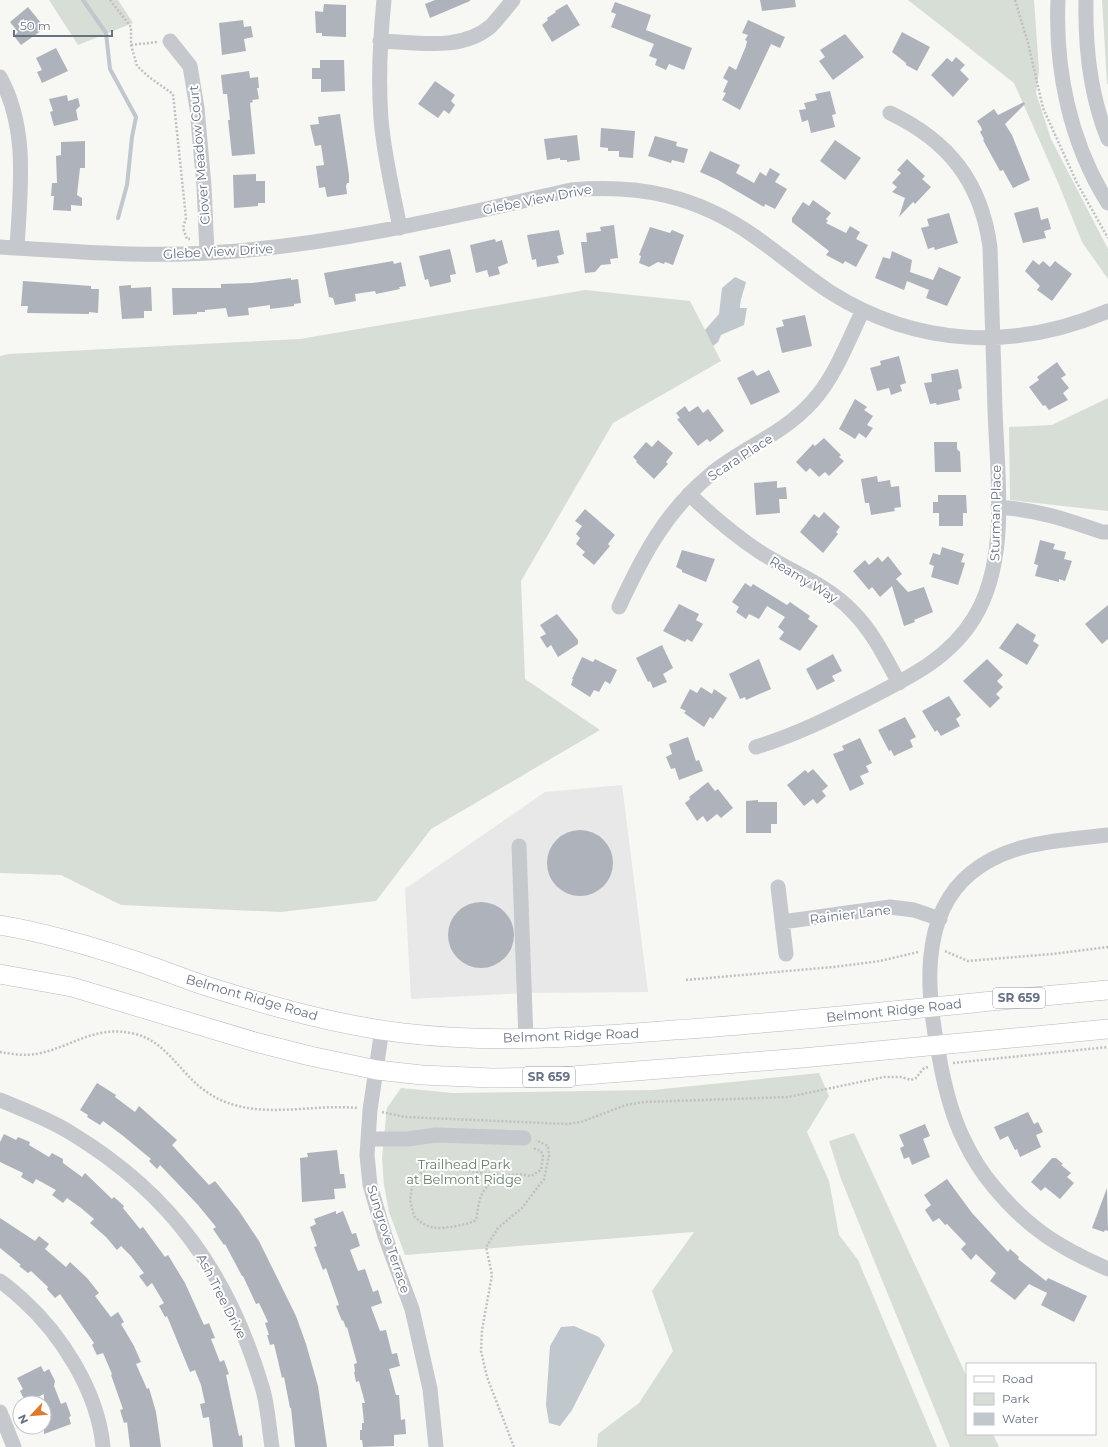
<svg xmlns="http://www.w3.org/2000/svg" width="1108" height="1447" font-family="Montserrat,sans-serif">
<style>
.built{fill:#e7e8e7}
.green{fill:#d7ded5}
.water{fill:#c0c7cd}
.lines{fill:none;stroke-linecap:round;stroke-linejoin:round}
.stream{stroke:#c0c7cd;stroke-width:4}
.building{fill:#aeb3bb}
.major-casing{stroke:#b6b9be;stroke-width:20}
.path{stroke:#bfc0c3;stroke-width:2.5;stroke-dasharray:2 2;stroke-linecap:butt}
.minor{stroke:#c5c8cc;stroke-width:15}
.major{stroke:#fff;stroke-width:19}
.labels{text-anchor:middle;stroke-width:4;stroke-linejoin:round;paint-order:stroke}
.shield{fill:#fff;stroke:#959ca9;stroke-width:1}
.shield-label{font-size:12px;font-weight:bold;fill:#677184}
.street-label{font-size:13px;fill:#677184;stroke:#fff}
.park-label{font-size:13px;fill:#667c66;stroke:#fff}
</style>
<rect width="100%" height="100%" fill="#f7f7f4"/>
<!-- built -->
<path class="built" d="M622 785 648 992 524 993 411 999 405 889 545 792Z"/>
<!-- green -->
<path class="green" d="M49 0H118L133 23 78 45Z
M908 0H1034L1039 71 1036 93 1051 139 1108 249V279L1082 242 1057 180 1014 83Z
M1102 0H1108V85L1107 83Z
M585 290 690 301 721 361 613 423 521 581 525 679 600 730 431 829 376 901 281 912 121 905 61 875 0 873V356L9 354 300 339Z
M1108 398V511L1010 500 1009 427 1052 425Z
M819 1073 829 1096 807 1132 829 1181 839 1235 858 1260 937 1447H597L598 1434 639 1403 673 1351 652 1291 694 1232 405 1255 389 1212 384 1185 382 1158 387 1108 401 1088 453 1093 653 1090Z
M854 1133 967 1377V1434H993L999 1447H950L841 1179 829 1141Z"/>
<!-- water -->
<path class="water" d="M735 277 746 282C744 291 740 299 740 308H747L744 325 721 335 718 342 713 346 705 330 719 314 722 288Z
M574 1326 599 1337 605 1345 572 1410 560 1426 549 1423 546 1405 550 1346 561 1327Z"/>
<g class="lines">
<!-- stream -->
<path class="stream" d="M83 0 106 33 110 69 136 117 132 137 127 185 118 218"/>
</g>
<!-- building -->
<path class="building" d="M435 0H470V1L430 18 425 4Z
M760 0H795L796 7 762 11Z
M615 2 651 15 646 30 692 48 684 70 669 64 666 70 655 65 657 59 649 56 654 44 611 27 616 14 611 12Z
M324 4 346 5V37L322 36V33H316L315 11 323 12Z
M567 4 580 25 552 42 542 25 548 20 547 18 556 12 555 11Z
M28 7 45 28 21 45 14 36 18 32 10 22Z
M243 20 244 27 251 26 253 37 244 39 246 51 222 55 219 23Z
M748 20 785 37 780 48 771 44 740 110 722 100 726 93 723 92 728 81 723 78 729 66 736 70 746 46 747 41 745 40 748 35 742 33Z
M902 32 930 47 917 71 906 65V63L892 52Z
M845 34 864 57 833 80 819 61 825 57 820 50Z
M56 48 68 71 42 83 37 72 42 70 36 58Z
M956 57 965 65 960 70 969 79 953 97 931 75 947 58 952 62Z
M320 60H344L345 91 321 92V79H312V68H320Z
M249 71 250 78 258 77 259 88H257L259 99 252 100 253 102 250 103 255 154 232 156 228 120H230L227 94H223L221 75Z
M435 81 455 95 451 101 455 105 449 114 444 110 438 118 418 104Z
M830 91 836 114 832 115 835 127 811 133 808 120 802 122 799 110 806 109 804 103 817 100 815 94Z
M67 95 68 101 78 98 80 106 76 110 78 120 54 126 50 112 53 111 49 99Z
M1024 102 1025 104 1005 124 1012 135 1030 180 1013 188 1003 170 1000 171 983 140 984 139 980 132 982 130 981 127 977 121 994 109 998 115Z
M340 114 349 175V183H347L346 186 347 194 327 197 325 187 319 188 316 166 324 165 321 145 315 146 310 125 319 124 318 117Z
M601 128 635 131 633 158 619 157V151H608V148L600 147Z
M577 135 580 160 567 162V160H560V158L547 160 544 139Z
M655 136 677 142 676 146 688 149 684 163 672 160 671 163 648 156Z
M835 140 861 158 845 180 820 161Z
M85 141V168H80L77 195 82 198V206L71 205V211L53 210 54 196H51L52 183H57L56 156 61 155V142Z
M710 151 740 165 736 173 754 183 760 172 766 176 770 168 780 174 775 182 787 189 775 209 765 204 764 207 718 180 700 172Z
M907 159 925 176 922 179 931 187 915 204 913 202 899 217 905 198 892 192 897 187 892 183 901 173 897 170Z
M256 174V181H265V203H258V206L234 208 233 175Z
M813 200 831 213 826 219 828 221 826 223 846 233 850 226 860 232 856 239 868 245 856 267 845 261 843 264 826 255 829 251 792 222V218L803 202 809 206Z
M1038 207 1041 220 1048 218 1051 229 1044 231 1046 238 1023 243 1014 213Z
M949 213 958 243 935 250 934 247 928 249 921 228 929 226 927 219Z
M614 225 618 258 610 259 611 264 601 265 595 272 585 273 581 242H587L586 233 601 231 600 227Z
M650 227 670 233 672 230 684 235 673 265 665 262 664 264 658 262 649 267 639 263 641 256 639 255Z
M559 230 564 254 557 256 559 263 537 267 536 259 532 260 527 235Z
M495 239 496 242 502 240 508 263 498 267 500 274 489 277 487 270 476 273 470 245Z
M450 249 456 274 450 275 451 282 430 287 428 279 425 280 419 256Z
M892 251 912 260 910 272 933 280 939 267 961 277 947 306 926 298 929 290 907 281 904 290 875 278 883 257 890 259Z
M1033 260 1039 265 1043 261 1050 267 1055 261 1072 274 1052 301 1037 290 1040 286 1025 271Z
M393 261 394 264 401 262 406 286 399 287 400 289 376 294 375 291 355 294 356 301 335 305 333 298 329 297 324 273Z
M291 278V280L298 279 301 303 294 304V306L270 309V305L248 308 249 315 228 317 226 308 205 310V312H197V314L173 315 172 288H221V284L252 283Z
M23 281 91 286V289H99L98 313 89 312V314L27 313 28 306H21Z
M131 285V288L151 287 152 311H144V318L122 319 119 286Z
M805 315 812 346 782 353 776 328 784 326 782 320Z
M899 356 906 383 900 385 902 391 891 395 889 388 877 391 870 368 881 365 880 361Z
M1057 362 1066 375 1061 378 1069 388 1063 393 1068 400 1049 410 1045 405 1043 406 1029 387 1039 380 1037 377Z
M958 369 962 388 958 390 960 400 937 405 936 403 930 404 924 383 932 382 931 374Z
M753 370 757 376 769 370 780 392 751 405 737 378Z
M855 399 867 407 864 410 873 416 867 425 873 428 866 438 859 433 855 439 839 429Z
M685 406 689 412 698 406 703 413 708 409 724 431 710 442 707 439 698 446 677 419 680 418 676 413Z
M824 438 841 455 839 457 844 461 829 476 825 472 819 477 810 468 806 472 796 462 813 444 815 446Z
M658 440 673 453 666 462 668 464 654 479 636 462 637 461 633 457 646 442 652 447Z
M934 442H957V449L960 452 961 472H935Z
M877 476 878 482 890 480 891 487 899 486 901 507 894 508 895 511 871 515 869 503H865L861 479Z
M777 481V488L786 487 787 499H779L780 513 756 515 754 483Z
M938 495H966L967 513H963V526H939V513H933V502H938Z
M585 509 615 535 608 544 610 546 594 565 582 555 585 552 576 544 580 538 576 534 582 526 575 521Z
M824 512 840 527 836 532 838 534 823 553 800 532 814 514 819 518Z
M1040 540 1055 544 1053 549 1066 552 1064 559 1072 561 1065 581 1059 579V582L1035 576 1038 565 1034 564Z
M942 547 964 554 961 562 965 563 958 585 931 577 934 566 929 564 933 553 940 555Z
M682 550 715 559 706 582 682 572V570L676 567Z
M888 556 902 574 896 579 908 592 924 587 933 612 914 620 915 622 904 626 892 586 880 597 872 587 869 590 853 571 865 560 869 565 878 557 882 562Z
M745 583 751 587 753 584 787 605 790 602 810 616 808 619 818 626 800 651 779 639 784 632 778 627 785 617 767 606 759 619 749 614 746 619 736 612 739 607 732 602Z
M679 604 699 614 696 620 703 624 692 642 687 639 685 642 663 631Z
M1108 605V639L1102 644 1085 624Z
M557 614 578 640V644L558 657 551 645 547 648 540 637 546 634 540 625Z
M1017 623 1036 635 1033 641 1039 645 1027 665 999 648Z
M662 645 673 668 663 674 667 682 653 688 650 681 648 682 636 658Z
M833 654 842 671 832 676 835 681 817 690 806 669Z
M582 657 593 662 595 659 617 670 610 684 605 681 599 692 594 690 590 697 571 685 573 679H572Z
M759 659 771 689 746 700 745 697 740 699 729 674Z
M987 659 1003 675 997 681 1003 687 996 694 1000 698 990 708 963 681Z
M701 687 712 694 714 689 727 698 713 719 710 717 704 727 684 713 686 711 680 708 690 689 697 693Z
M949 696 961 715 956 719 960 726 941 736 937 730 935 732 922 711Z
M905 717 916 737 910 740 913 747 894 756 891 750 889 751 878 730Z
M688 737 696 761 699 760 703 771 679 780 675 768 671 769 666 757 672 754 669 744Z
M860 738 872 763 866 766 869 772 860 776 864 784 850 791 833 754 844 750 842 746Z
M813 769 828 786 822 791 826 796 817 804 813 799 804 806 787 785 805 770 808 773Z
M708 782 715 791 718 789 733 808 721 818 717 814 707 822 703 816 697 821 685 803 690 799 689 797Z
M758 800V802H777V824H771V833H746V801Z
M547 863a33 33 0 1 1 66 0a33 33 0 1 1-66 0Z
M448 935a33 33 0 1 1 66 0a33 33 0 1 1-66 0Z
M97 1083 116 1095 115 1097 135 1112 139 1106 177 1140 172 1145 209 1185 215 1181 239 1211 259 1241 296 1316 306 1344 318 1386 327 1447H295L291 1408H290L284 1377 282 1378 274 1344 270 1345 267 1335H269L265 1323 268 1322 259 1303 256 1304 243 1276H242L225 1244 224 1245 213 1229 216 1227 198 1205 160 1165 157 1169 149 1161 151 1159 122 1135 103 1121 100 1125 87 1117 88 1115 80 1110Z
M1028 1112 1034 1124 1038 1122 1043 1132 1036 1135 1041 1147 1020 1157 1017 1149 1015 1150 1008 1136 1000 1140 994 1127Z
M925 1124 930 1136 923 1139 930 1157 912 1165 909 1157 904 1159 900 1148 904 1146 899 1135Z
M4 1134 16 1140 18 1137 30 1142 29 1145 49 1157 52 1153 63 1159V1163L82 1177 85 1173 112 1199 114 1197 124 1206 123 1208 140 1229 143 1227 165 1257 168 1255 185 1283 204 1325 209 1323 215 1338 211 1339 220 1362 224 1360 229 1374 226 1375 239 1436 242 1435 243 1447H213L209 1417 203 1418 200 1404 205 1403 201 1385 195 1370 190 1372 167 1316 165 1317 159 1306 164 1303 152 1283 147 1287 139 1276 144 1273 131 1256 121 1246 117 1250 106 1237 90 1223 94 1219 81 1208 67 1198 63 1203 52 1195 56 1190 36 1179 33 1184 21 1177 23 1173 0 1162V1142Z
M337 1150 340 1174H344L346 1188 334 1189 335 1199 302 1202 300 1158 308 1157 307 1153Z
M1052 1158H1056L1063 1164 1061 1165 1071 1173 1067 1177 1074 1183 1060 1199 1045 1187 1041 1191 1031 1182Z
M947 1179 972 1213 1008 1252 1010 1249 1019 1257 1018 1259 1046 1281 1048 1278 1087 1296 1074 1322 1041 1305 1047 1293 1029 1284 1015 1300 990 1281 996 1273 976 1254 971 1260 961 1249 966 1244 947 1224 945 1225 939 1218 933 1222 925 1210 931 1205 924 1195Z
M1107 1188 1108 1231 1105 1230 1104 1232 1092 1228Z
M336 1211V1214L343 1211 352 1234 356 1233 360 1246 350 1250 358 1271 365 1269 373 1292 378 1290 382 1303 371 1307 380 1331 386 1330 392 1354 397 1353 400 1366 389 1369 396 1395H399L401 1420 405 1419 406 1434 394 1435V1446L363 1447 362 1440H360V1430H362V1423H364L362 1403H365L359 1381 356 1382 354 1372H355L354 1364 357 1363 347 1327 346 1328 343 1320 342 1321 336 1306 339 1305 326 1268 323 1270 314 1247 317 1246 310 1227 316 1224 314 1219Z
M0 1218 35 1241 39 1236 49 1244 45 1249 66 1267 70 1262 87 1278 99 1293 95 1296 111 1317 118 1312 124 1322 121 1324 134 1346 141 1362 136 1364 147 1389 149 1388 156 1412 161 1447H130L127 1422 124 1423 120 1410 123 1409 111 1375 112 1374 103 1353 97 1355 92 1345 94 1343 60 1294 55 1298 47 1289 48 1287 31 1271 28 1273 19 1266 21 1265 0 1248Z
M41 1366 44 1372 49 1369 55 1381 54 1386 61 1404 66 1402 71 1416 69 1417 71 1424 44 1434V1394L26 1403 20 1391 23 1389 17 1378Z"/>
<g class="lines">
<defs>
<path id="major" d="M0 925C48 933 95 947 142 963 163 970 184 979 206 986 270 1006 336 1025 403 1033 494 1044 584 1037 674 1030 819 1020 964 1003 1108 990
M0 974 72 987 255 1042 310 1056 377 1070 422 1075 492 1078 559 1077 802 1058 1108 1029"/>
</defs>
<!-- major casing -->
<use href="#major" class="major-casing"/>
<!-- path -->
<path class="path" d="M110 0 131 27V45L137 66 149 77 173 94 186 218 183 228 187 239H190
M1015 0 1028 43 1043 108 1077 183 1108 238
M131 45 157 42
M945 951 968 961 1052 954 1108 947
M686 980 833 967 880 961 918 952
M0 1052C11 1054 25 1056 36 1054 73 1047 95 1024 135 1034 166 1041 180 1073 204 1090 249 1124 307 1103 357 1108
M953 1063 1108 1047
M382 1112 405 1117 567 1124 581 1122 626 1105 644 1102 788 1097 884 1077H901L911 1080 916 1078 924 1068 929 1067
M496 1174C494 1182 487 1185 483 1192 478 1201 478 1211 476 1220 469 1224 464 1224 457 1226 438 1229 429 1231 414 1216L410 1200 413 1181 426 1168 435 1165 444 1164 480 1173 511 1175 519 1174 531 1176 541 1170 543 1156 541 1151 533 1148
M514 1447 487 1377 481 1351 482 1330 492 1275 486 1247 498 1228 522 1208 544 1179 549 1156 548 1146 536 1140"/>
<!-- minor -->
<path class="minor" d="M384 0C380 40 378 79 381 119 384 156 393 192 400 228
M1058 0C1055 70 1070 143 1108 203
M1086 0C1085 47 1090 95 1108 139
M170 41 190 66 197 108 204 186 207 253
M380 41C416 42 461 52 491 26 499 18 506 8 513 0
M0 77C29 130 20 190 17 248
M0 247C70 251 138 257 208 253 332 246 451 217 571 190 640 184 697 196 754 236 780 254 804 275 830 292 917 347 1015 351 1108 311
M689 494C711 515 734 535 760 552 791 572 826 584 852 611 873 632 885 657 899 683
M998 507C1038 510 1065 519 1102 532H1108
M619 607C643 555 666 511 711 474 744 447 782 435 812 402 835 377 848 341 863 310
M756 747C795 735 830 718 867 699 908 678 949 659 974 618 1010 559 997 476 995 409 993 355 992 301 990 247 981 182 949 141 890 113
M1108 835C1060 841 1010 841 971 873 918 916 927 997 939 1056 944 1084 951 1114 964 1140 972 1157 982 1173 994 1187 1029 1229 1060 1248 1108 1269
M519 846 526 1040
M778 887 786 954
M782 922 890 907 914 910 940 919
M382 1029 370 1110 367 1155 370 1185 385 1236 412 1309 430 1389 436 1447
M0 1100C24 1110 49 1119 71 1133 117 1161 160 1197 192 1241 224 1284 248 1339 263 1390 268 1408 269 1428 272 1447
M368 1139H407L436 1135 524 1138
M0 1281C8 1286 15 1293 22 1299 62 1335 98 1392 103 1447
M0 1412 14 1447"/>
<!-- major -->
<use href="#major" class="major"/>
</g>
<g class="labels">
<!-- shield labels -->
<g class="shield">
<rect x="993" y="988" width="52" height="20" rx="3"/>
<rect x="523" y="1067" width="52" height="20" rx="3"/>
</g>
<g class="shield-label">
<text x="1019" y="1002">SR 659</text>
<text x="549" y="1081">SR 659</text>
</g>
<!-- street labels -->
<g class="street-label">
<text transform="translate(199 155) rotate(-95)" y="5">Clover Meadow Court</text>
<text transform="translate(537 199) rotate(-11)" y="5">Glebe View Drive</text>
<text transform="translate(218 251) rotate(-3)" y="5">Glebe View Drive</text>
<text transform="translate(740 457) rotate(-33)" y="5">Scara Place</text>
<text transform="translate(995 513) rotate(-89)" y="5">Sturman Place</text>
<text transform="translate(804 579) rotate(31)" y="5">Reamy Way</text>
<text transform="translate(850 914) rotate(-7)" y="5">Rainier Lane</text>
<text transform="translate(252 997) rotate(16)" y="5">Belmont Ridge Road</text>
<text transform="translate(894 1010) rotate(-6)" y="5">Belmont Ridge Road</text>
<text transform="translate(571 1035) rotate(-2)" y="5">Belmont Ridge Road</text>
<text transform="translate(389 1239) rotate(72)" y="5">Sungrove Terrace</text>
<text transform="translate(222 1296) rotate(63)" y="5">Ash Tree Drive</text>
</g>
<!-- park labels -->
<g class="park-label">
<text x="464" y="1169">Trailhead Park<tspan x="464" dy="15">at Belmont Ridge</tspan></text>
</g>
</g>
<!-- legend -->
<rect x="966" y="1363" width="130" height="72" fill="#ffffff" stroke="#c2c6ce"/>
<rect x="974" y="1376" width="20" height="6" fill="#ffffff" stroke="#c2c6ce"/>
<text x="1002" y="1383" font-size="12" fill="#677184">Road</text>
<rect x="974" y="1393" width="20" height="12" fill="#d7ded5" stroke="#c2c6ce"/>
<text x="1002" y="1403" font-size="12" fill="#677184">Park</text>
<rect x="974" y="1413" width="20" height="12" fill="#c0c7cd" stroke="#c2c6ce"/>
<text x="1002" y="1423" font-size="12" fill="#677184">Water</text>
<!-- north arrow -->
<g transform="translate(32 1415) rotate(244)"><circle r="19" fill="#ffffff" stroke="#c2c6ce"/>
<path d="M0-3L7 15L0 10L-7 15Z" fill="#de7a2e"/>
<text y="-6" font-size="11" font-weight="bold" text-anchor="middle" fill="#677184">N</text>
</g>
<!-- scale -->
<path d="M14 30v6h98v-6" fill="none" stroke="#677184" stroke-width="2"/>
<text x="20" y="30" font-size="12" fill="#677184" stroke="#ffffff" stroke-width="3" paint-order="stroke">50 m</text>
</svg>
